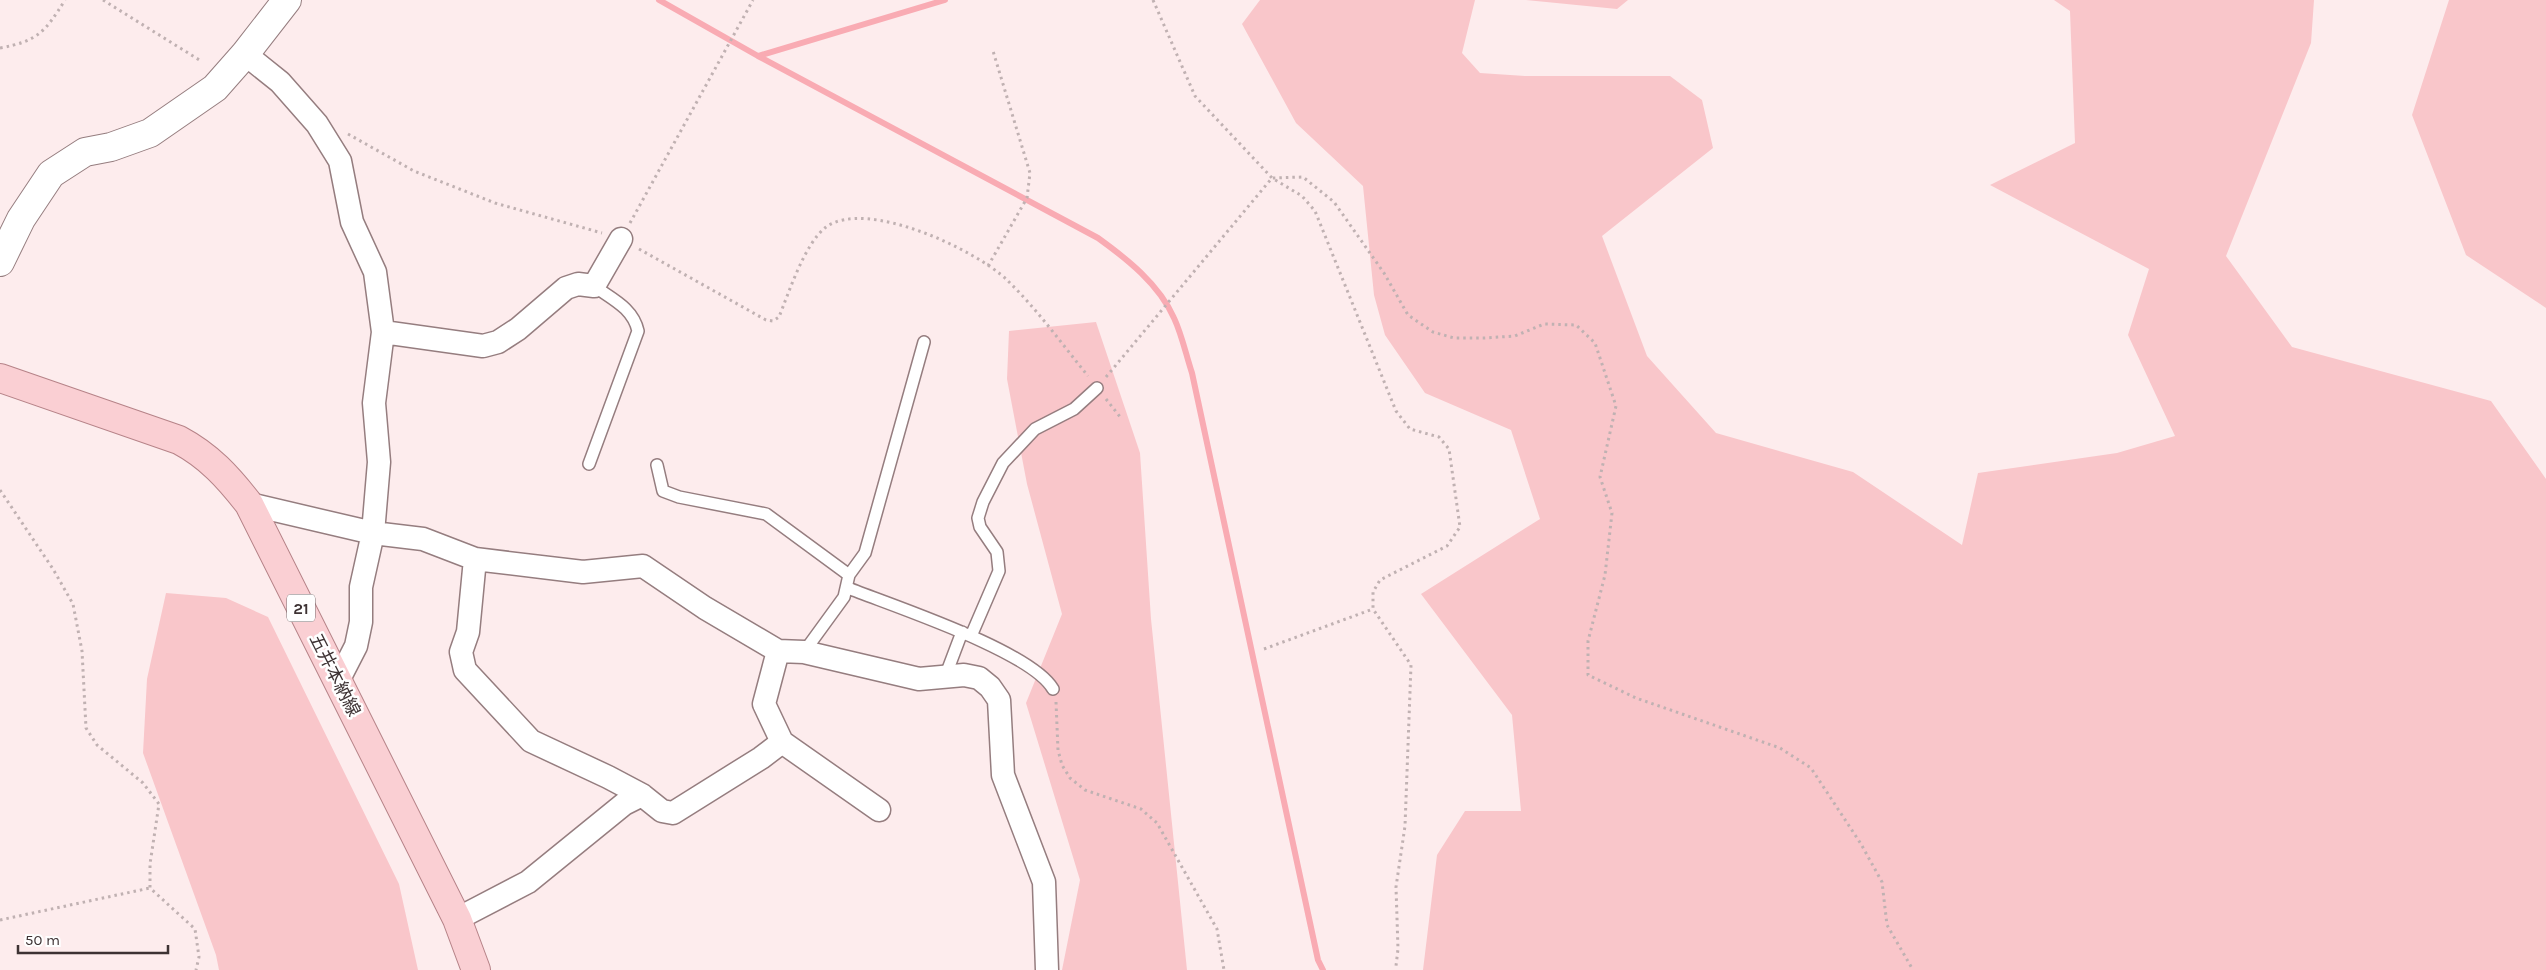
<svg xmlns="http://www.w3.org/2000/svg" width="2546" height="970" font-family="Karla,'Noto Sans JP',sans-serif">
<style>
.green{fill:#f9c6ca}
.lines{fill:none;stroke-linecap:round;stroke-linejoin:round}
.stream{stroke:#f9abb3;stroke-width:6}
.service-casing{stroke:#957d7f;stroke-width:14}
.minor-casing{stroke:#957d7f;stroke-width:25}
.secondary-casing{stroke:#957d7f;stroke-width:30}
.primary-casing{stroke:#b68388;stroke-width:30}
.path{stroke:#c0b1b2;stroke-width:3;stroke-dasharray:2.5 4;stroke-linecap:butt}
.service{stroke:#fff;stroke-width:11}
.minor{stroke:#fff;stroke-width:22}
.secondary{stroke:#fff;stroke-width:28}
.primary{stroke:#facfd3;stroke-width:28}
.labels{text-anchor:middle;stroke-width:5;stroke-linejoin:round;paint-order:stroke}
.shield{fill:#fefefe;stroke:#776f70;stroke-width:1}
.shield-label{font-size:16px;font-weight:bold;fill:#3d3233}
.street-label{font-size:18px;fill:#3d3233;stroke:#fefefe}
</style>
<rect width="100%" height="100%" fill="#fdeced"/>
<!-- green -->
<path class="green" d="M1260 0H1475L1462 53 1480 73 1525 76H1670L1702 100 1713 148 1602 236 1647 356 1716 433 1853 472 1962 545 1978 473 2117 453 2175 436 2128 335 2149 269 1990 185 2075 143 2070 11 2054 0H2314L2311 43 2226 256 2292 347 2491 401 2546 479V970H1423L1437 855 1465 811H1521L1512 715 1421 594 1540 519 1511 430 1425 393 1385 335 1374 295 1363 186 1296 123 1242 24Z
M1526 0H1628L1617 9Z
M2449 0H2546V308L2466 255 2412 115Z
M1096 322 1140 453 1151 619 1187 970H1062L1080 880 1026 703 1062 614 1027 484 1007 379 1009 331Z
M166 593 226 598 268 617 399 884 418 970H219L216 955 143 753 147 679Z"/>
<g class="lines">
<!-- stream -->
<path class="stream" d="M659 0 758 56 945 0
M758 56 1098 238C1127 259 1159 284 1174 318 1182 335 1186 355 1192 373L1318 960 1323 970"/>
<defs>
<path id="service" d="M589 464 638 331C633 308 612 299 594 286
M657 465 663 491 679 497 766 514 849 575
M848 588C893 606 1031 651 1053 689
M971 636 999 571 997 552 980 527 978 518 983 502 1003 463 1035 429 1074 409 1097 388
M804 652 844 597 849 575 865 553 924 342
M945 677 962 632"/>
<path id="minor" d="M245 54 280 82 317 124 340 161 352 222 375 272 383 332 374 403 379 462 373 533 361 587V622L356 646 338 681
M383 332 483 346 498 342 518 329 566 288 578 284 594 286 621 239
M249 504 373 533 423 539 475 559 583 572 643 566 705 608 778 651 804 652 919 679 964 675 979 678 990 687 999 700 1003 775 1044 882 1047 970
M475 559 468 632 461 652 465 670 531 741 608 777 642 795 662 811 673 813 761 758 782 742
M778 651 764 704 782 742 879 810
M457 919 528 882 624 804 642 795"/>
<path id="secondary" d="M0 262 21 219 51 174 85 152 111 147 150 133 215 88 245 54 287 0"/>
<path id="primary" d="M0 378 179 440C209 456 228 477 249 504L457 919 476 970"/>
</defs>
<!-- service casing -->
<use href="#service" class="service-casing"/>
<!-- minor casing -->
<use href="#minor" class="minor-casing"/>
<!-- secondary casing -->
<use href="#secondary" class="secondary-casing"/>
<!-- primary casing -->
<use href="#primary" class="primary-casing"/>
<!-- path -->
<path class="path" d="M103 0 201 61
M1153 0 1195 96 1272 178 1302 196 1315 211 1396 411 1410 429 1439 437 1449 449 1460 527 1447 546 1380 580 1373 592V609L1411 665 1405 826 1396 887 1398 949 1396 966
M0 48C38 41 45 32 65 0
M348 134 414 171 495 203 602 233
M630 223 753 0
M639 249 766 320 773 321 779 317C789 292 805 243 826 227 867 198 976 250 1007 280 1037 309 1062 344 1088 376
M988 266 1027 198 1030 173 993 51
M1106 377 1272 178 1303 177 1334 202 1384 273 1408 315 1433 332 1454 338H1485L1515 336 1544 324 1576 325 1595 343 1616 406 1600 477 1612 513 1605 575 1588 641V675L1636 698 1780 748 1811 768 1861 844 1882 882 1887 925 1913 970
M1106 399 1121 418
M0 490 53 569 73 604 82 651 86 728 97 745 143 783 159 804 150 864V888L195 929 199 957 196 970
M1264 649 1373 609
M1056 702 1058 750 1062 765 1070 778 1085 790 1141 809 1157 823 1217 929 1224 970
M0 920 150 888"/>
<!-- service -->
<use href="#service" class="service"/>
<!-- minor -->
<use href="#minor" class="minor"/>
<!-- secondary -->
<use href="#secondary" class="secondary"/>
<!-- primary -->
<use href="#primary" class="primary"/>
</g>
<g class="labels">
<!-- shield labels -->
<rect class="shield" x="287" y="594.5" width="28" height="27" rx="4"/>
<g class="shield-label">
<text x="301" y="614">21</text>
</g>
<!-- street labels -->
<g class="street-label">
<text transform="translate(335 675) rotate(63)" y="6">五井本納線</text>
</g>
</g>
<!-- scale -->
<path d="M18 945v8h150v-8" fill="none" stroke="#3d3233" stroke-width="2.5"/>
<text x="25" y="945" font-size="15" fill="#3d3233" stroke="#fefefe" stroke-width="4" paint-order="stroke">50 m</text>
</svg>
